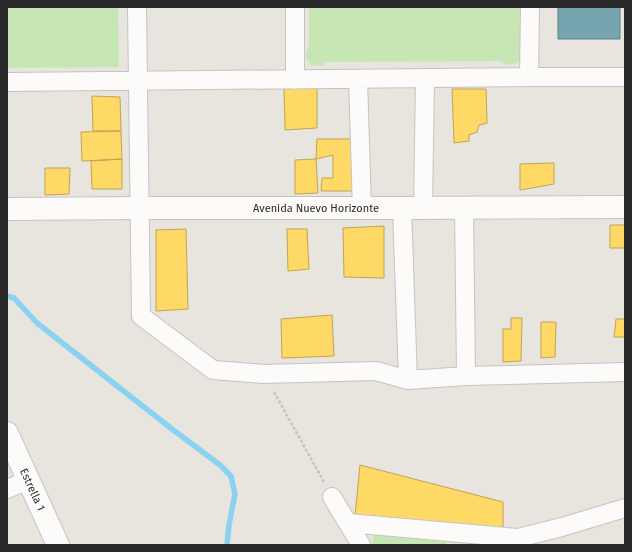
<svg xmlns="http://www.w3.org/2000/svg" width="632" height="552" font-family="'Fira Sans',sans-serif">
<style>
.green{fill:#c6e7b3}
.homes{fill:#ffd966;stroke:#bfa454}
.public{fill:#76a5af;stroke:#5f8087}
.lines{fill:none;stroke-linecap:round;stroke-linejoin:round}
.stream{stroke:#89d2f2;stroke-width:5.5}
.minor-casing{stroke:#c5c3c4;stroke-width:20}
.tertiary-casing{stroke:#c5c3c4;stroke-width:24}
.path{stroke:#c4c4c3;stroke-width:2.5;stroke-dasharray:3 2;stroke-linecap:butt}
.minor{stroke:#fcfbfa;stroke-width:18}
.tertiary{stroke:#fcfbfa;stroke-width:22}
.labels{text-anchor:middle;stroke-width:4;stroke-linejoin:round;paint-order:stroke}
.street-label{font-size:11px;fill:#292929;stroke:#fff}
</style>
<rect width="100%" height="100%" fill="#e8e4de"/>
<!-- green -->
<path class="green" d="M7 7H118L119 67 7 68Z
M309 7H523L521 60C512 66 508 66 500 61L326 62 323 66H317L311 65 306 58V53L309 46Z
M377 535 446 542V544L442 545H372L374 536Z"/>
<!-- homes -->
<path class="homes" d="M284 87 317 88V128L285 130Z
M452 89H486L487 123 479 125 477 132 469 135V141L454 143Z
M92 96 120 97 121 131H93Z
M121 131 122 159 82 161 81 132Z
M317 139H351L354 191H321L322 178H333V155L316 159Z
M122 159V189H92L91 161Z
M316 159 318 193 295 194V160Z
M554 163V184L520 190V164Z
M45 168H70L69 194 45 195Z
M610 225H625V248H610Z
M384 226V278L344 277 343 228Z
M186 229 188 309 156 311V230Z
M287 229H307L309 269 288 271Z
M332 315 334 356 282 358 281 319Z
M511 318H522L521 361 503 362V329H511Z
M616 319H625V337H614Z
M541 322H556L555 357 541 358Z
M360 465 503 502V533L355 516Z"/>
<!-- public -->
<path class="public" d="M558 7H620V39H558Z"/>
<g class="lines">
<!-- stream -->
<path class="stream" d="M7 296 14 298 37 323 172 429 220 465 231 476 235 494 229 525 227 545"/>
<defs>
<path id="minor" d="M137 7 141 316 213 370 264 374 376 371 408 380 466 376 625 372
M529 77 530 7
M358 79 362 208
M295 80V7
M7 82 529 77H625
M402 208 408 380
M423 208 425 78
M464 208 466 376
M7 489 29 480
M332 497 361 545
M348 523 517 538
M506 541 562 527 625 508"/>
<g id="tertiary">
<path id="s1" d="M7 209 140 208H402L625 207"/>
<path id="s2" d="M7 433 58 545"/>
</g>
</defs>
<!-- minor casing -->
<use href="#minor" class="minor-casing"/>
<!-- tertiary casing -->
<use href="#tertiary" class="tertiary-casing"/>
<!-- path -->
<path class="path" d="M274 392 324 482"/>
<!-- minor -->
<use href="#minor" class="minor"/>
<!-- tertiary -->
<use href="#tertiary" class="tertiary"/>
</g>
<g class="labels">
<!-- street labels -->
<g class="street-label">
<text dy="4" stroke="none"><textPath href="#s1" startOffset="309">Avenida Nuevo Horizonte</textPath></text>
<text dy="4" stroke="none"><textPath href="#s2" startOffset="62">Estrella 1</textPath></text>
</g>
</g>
<!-- border -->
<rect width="632" height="552" fill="none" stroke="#292929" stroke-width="16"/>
</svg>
